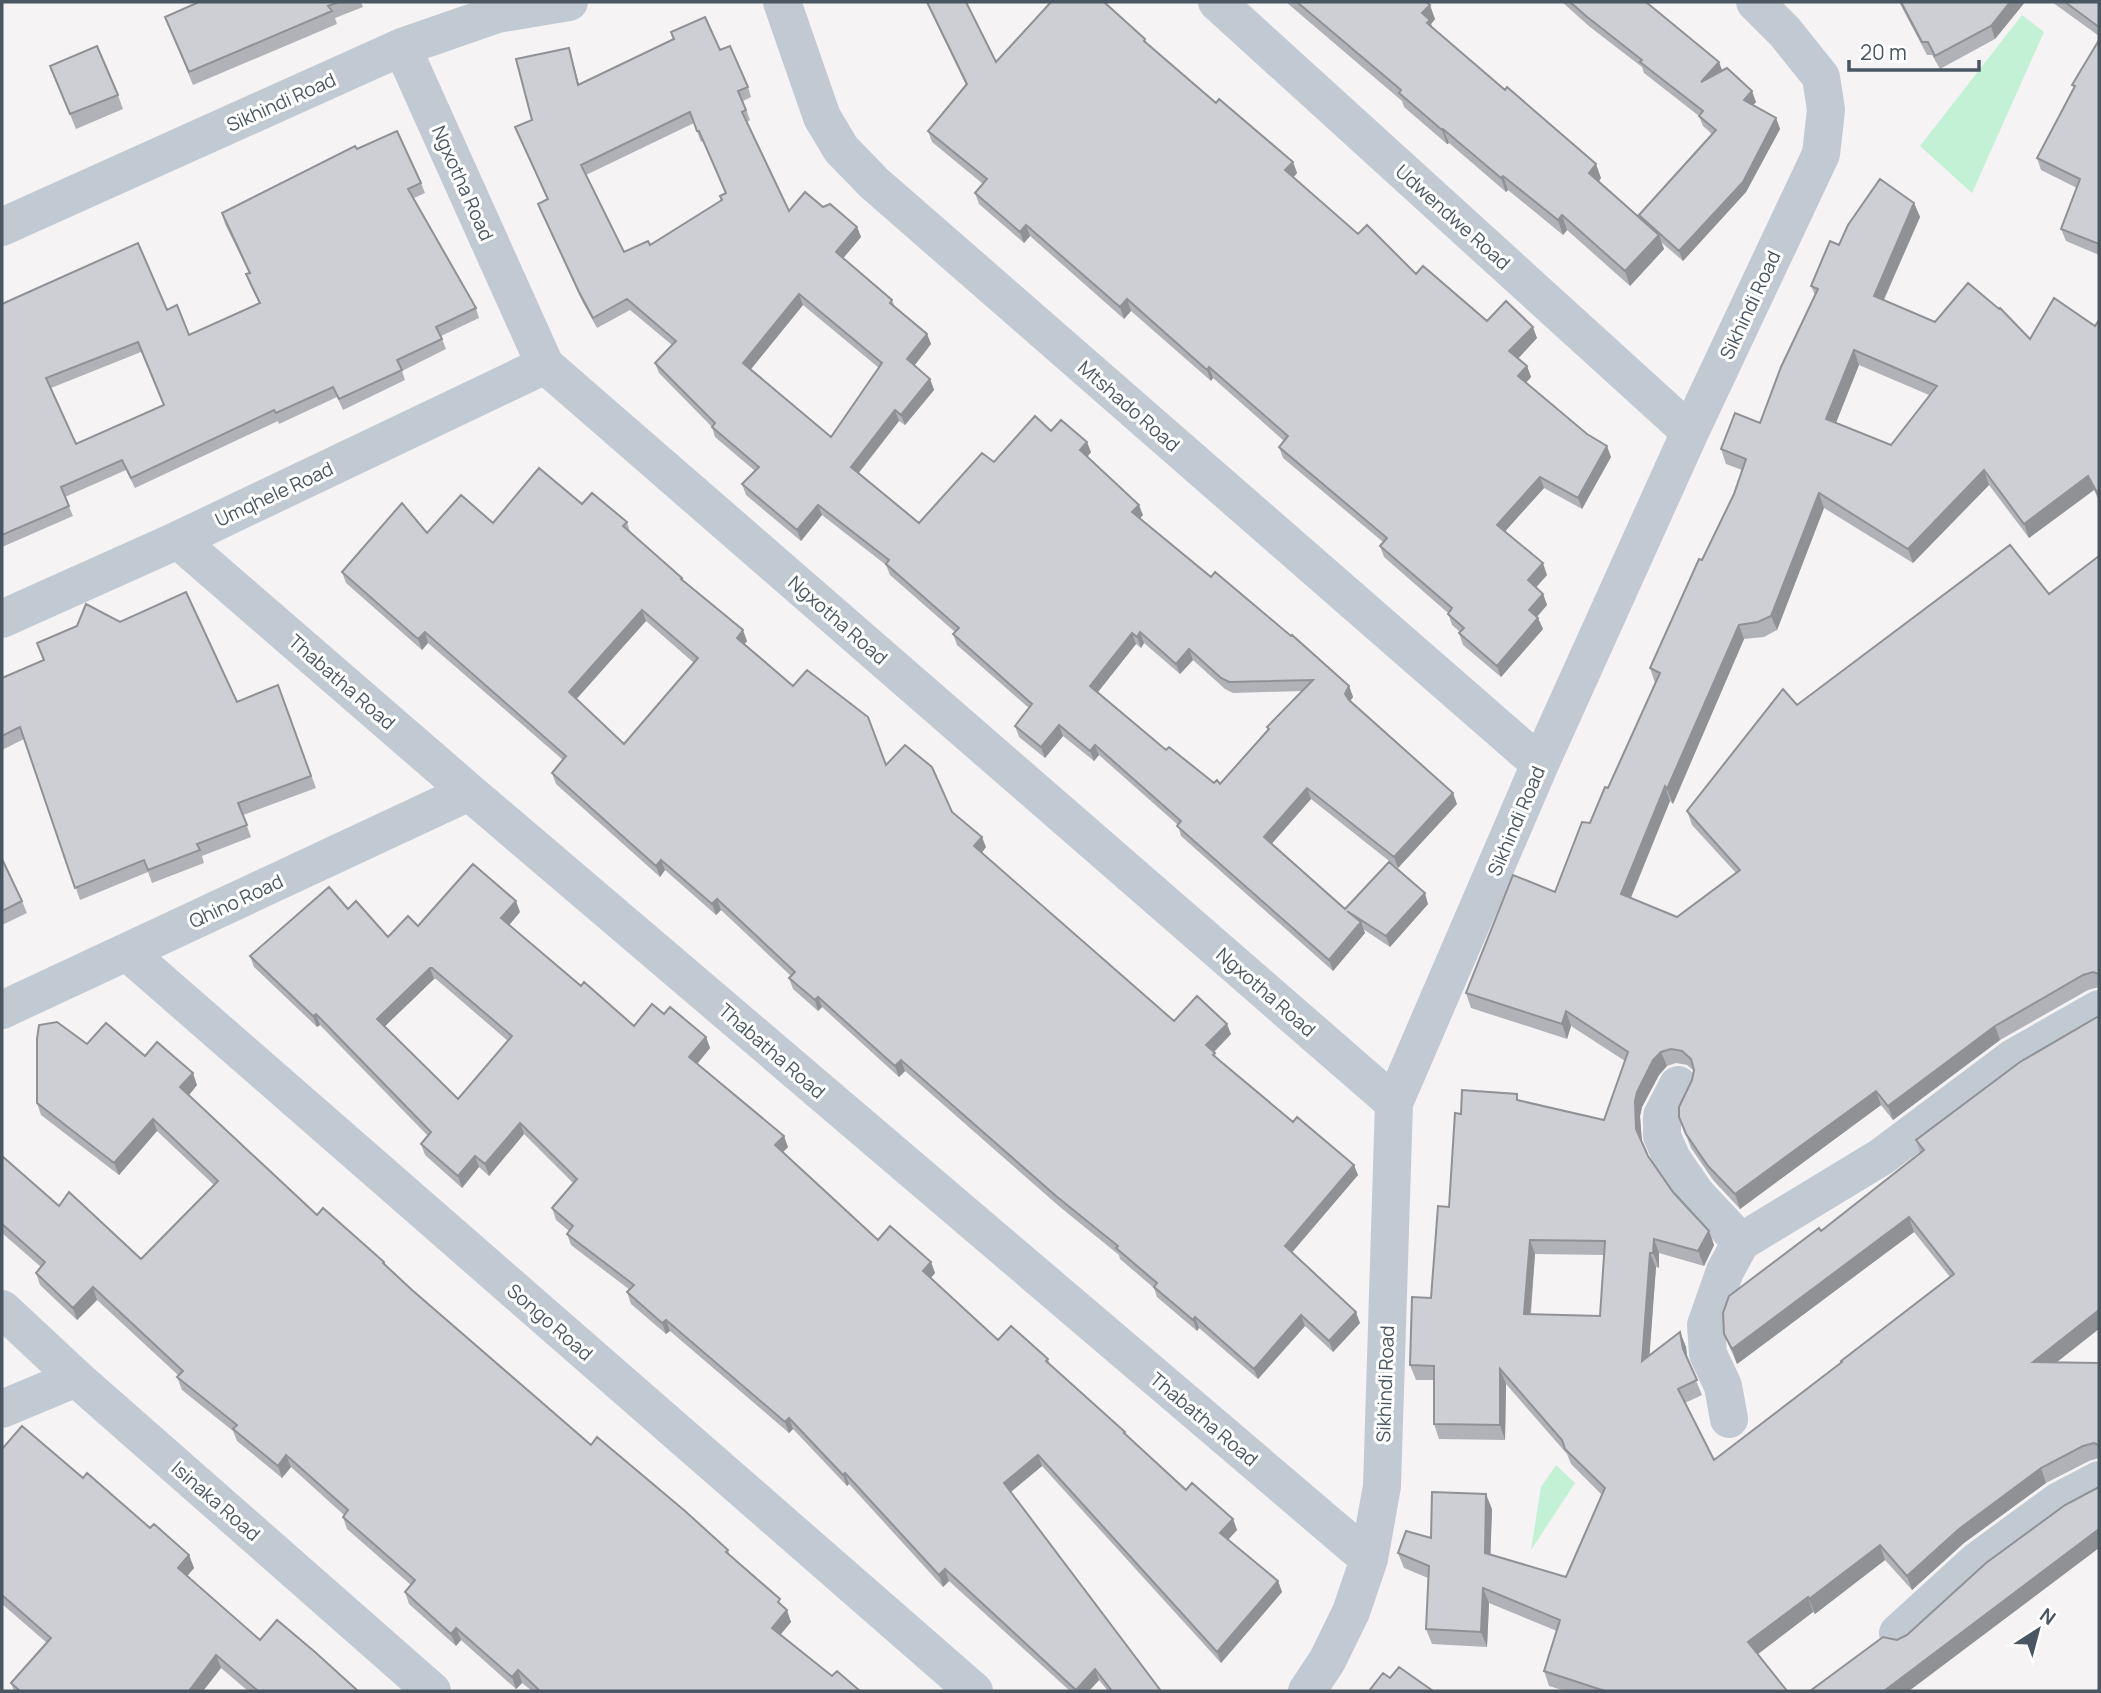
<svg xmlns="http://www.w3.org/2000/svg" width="2101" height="1693" font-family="Manrope,sans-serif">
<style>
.green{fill:#c3f1d5}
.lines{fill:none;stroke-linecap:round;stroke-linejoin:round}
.minor{stroke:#c1cad2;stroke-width:38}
.wall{fill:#b0b2b7;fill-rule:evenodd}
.shaded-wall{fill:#909195}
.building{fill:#cdcfd5;stroke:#909195;stroke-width:2;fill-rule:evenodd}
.labels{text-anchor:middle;stroke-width:6;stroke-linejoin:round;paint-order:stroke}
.street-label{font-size:19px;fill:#4a5661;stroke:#fff}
</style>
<rect width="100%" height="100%" fill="#f5f3f3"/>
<!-- green -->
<path class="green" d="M2022 15 2044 32 1972 193 1920 146Z
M1556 1465 1575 1483 1531 1550 1541 1487Z"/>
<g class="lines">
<!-- minor -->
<path class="minor" d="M782 2 822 117 841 149 874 183 1540 764
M1217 2 1690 432
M402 47 545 365 1394 1103
M2 227 402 47 497 14 569 2
M178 540 469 792 1369 1559
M2 619 178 540 545 365
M127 952 974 1691
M2 1010 469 792
M1678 1085 1662 1116V1136L1672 1159 1696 1194 1741 1242
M2 1309 76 1378 432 1691
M2 1409 76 1378
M1729 1419 1723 1386 1708 1354 1706 1325 1725 1271 1741 1242 1881 1157 2013 1058 2099 1009
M1898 1633 1977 1561 2059 1501 2099 1480
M1307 1691 1327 1661 1351 1612 1369 1559 1382 1486 1394 1103 1540 764 1690 432 1821 154 1826 110 1821 77 1785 32 1755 2"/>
</g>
<!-- wall -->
<path class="wall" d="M199 2H361L363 7 335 18 337 24 193 85 165 17Z
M926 2H966L996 62 1145 39 1147 44 1216 103 1293 162 1297 173 1293 177 1358 234 1487 321 1537 338 1518 358 1527 366 1531 377 1526 383 1611 457 1582 509 1544 488 1505 531 1547 575 1536 587 1543 594 1547 605 1537 617 1543 629 1501 677 1463 645 1459 633 1460 632 1452 625 1448 613 1384 557 1380 546 1383 542 1283 458 1279 447 1284 441 1213 378 1211 381 1131 311 1124 319 1030 236 1024 243 979 204 975 193 983 184 932 142 928 131 966 85Z
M1286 2H1426L1435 19 1431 24 1432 27 1601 178 1599 181 1640 218 1639 215 1712 134 1703 126 1699 116 1644 73 1642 67 1590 27 1562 2H1646L1719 62 1722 71 1756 102 1753 105 1776 118 1780 129 1746 192 1683 261 1661 242 1664 249 1630 286 1567 230 1563 235 1508 190 1506 192 1449 143 1447 144 1404 107 1402 101Z
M1899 2H2025L1995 39 1940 69 1932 55H1927Z
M2052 2H2099V36Z
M671 32 720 50 748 87 751 97 743 101 750 120 747 122 789 211 823 207 857 227 861 237 843 258 892 300 895 307 927 334 931 344 914 366 930 379 934 390 905 425 899 421 859 473 919 523 994 462 1051 431 1091 452 1087 457 1143 515 1140 518 1211 577 1349 686 1353 697 1350 701 1457 804 1398 868 1311 799 1271 844 1345 909 1428 904 1390 947 1363 929 1365 933 1333 971 1181 836 1178 825 1099 755 1094 761 1063 736 1045 758 1019 737 1015 726 1029 708 957 645 953 634 955 632 890 575 886 565 822 515 801 541 746 495 742 484 755 471 715 437 712 427 659 373 655 363 672 345 630 310 597 328 583 303 542 214 538 204 547 199 515 127 532 120 572 59 579 85 673 39ZM694 123 701 142 703 141 725 193 720 196 721 201 650 245 624 252 586 175ZM803 305 879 368 831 437 751 369ZM1144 643 1180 674 1193 660 1225 689 1233 693 1302 691 1267 727 1268 730 1220 784 1214 783 1166 750 1098 692 1136 644 1141 648Z
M2099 40V255L2066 241 2061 229 2077 188 2041 170 2037 158 2074 88 2072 85Z
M50 66 118 95 123 109 76 129Z
M357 149 421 183 425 193 414 198 476 308 479 318 441 336 446 349 402 371 405 380 343 410 337 397 279 424 278 421 135 488 126 470 65 497 73 516 2 547V304L167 310 189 335 259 303 250 285 246 274 249 273 225 224 222 213ZM141 352 164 405 76 444 51 388Z
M1914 203 1920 217 1884 300 1935 322 2030 339 2095 326 2099 320V501L2094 490 2029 538 1989 485 1913 563 1824 508 1777 630 1764 637 1744 639 1673 804 1670 801 1631 898 1677 917 1736 873 1692 825 1687 811 1797 705 2049 594 2099 556V987L2088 990 2000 1040 1893 1120 1881 1105 1740 1209 1713 1180 1691 1148 1679 1117 1692 1080 1694 1071 1687 1065 1676 1063 1667 1066 1659 1075 1642 1107 1640 1116 1642 1141 1648 1156 1673 1192 1709 1231 1714 1245 1704 1266 1659 1253V1268L1656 1267 1649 1356 1680 1332 1686 1347 1687 1359 1702 1395 1685 1403 1714 1460 1842 1363 1841 1361 1950 1277 1914 1232 1737 1364 1724 1334 1821 1231 1920 1153 1916 1140 2020 1062 2057 1362 2099 1363V1458L2089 1461 2046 1483 1964 1543 1912 1590 1885 1560 1815 1614 1813 1612 1758 1654 1787 1691H1565L1549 1686 1544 1671 1557 1631 1489 1603 1487 1647 1432 1644 1426 1629 1428 1578 1404 1568 1398 1553 1492 1509 1490 1555 1566 1577 1602 1495 1571 1464 1567 1454 1506 1384 1505 1440 1439 1439 1434 1424V1380H1416L1410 1365 1431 1298 1449 1207 1461 1114 1519 1100 1604 1120 1625 1061 1571 1026 1567 1039 1471 1008 1466 993 1555 892 1608 788 1655 683 1650 668 1734 494 1742 470 1726 464 1721 449 1760 423 1815 295 1811 286 1839 245ZM1859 365 1929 395 1891 445 1836 422ZM1535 1254 1604 1255 1600 1316 1531 1314Z
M582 504 627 522 630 532 682 578 684 581 747 641 744 644 886 765 952 812 986 847 982 853 1174 1021 1231 1034 1214 1052 1217 1059 1358 1175 1292 1252 1360 1323 1333 1352 1305 1326 1258 1379 1199 1328 1197 1331 1157 1297 1154 1288 1120 1259 1119 1255 1060 1207 905 1071 899 1077 822 1007 818 1011 793 989 789 978 791 976 721 910 716 915 665 870 660 877 556 784 552 773 563 760 428 643 422 650 346 583 342 572 427 533 493 523ZM646 621 694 663 624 744 576 699Z
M2 678 237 702 278 685 316 788 243 815 251 837 202 856 204 863 152 883 148 872 80 900 24 739 2 750Z
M2 859 22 901 27 913 2 925Z
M348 909 388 937 418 926 520 912 509 925 581 986 634 1026 664 1014 706 1037 710 1048 697 1064 788 1147 783 1152 878 1240 931 1262 935 1273 930 1278 998 1340 1048 1359 1050 1365 1125 1432 1126 1436 1186 1490 1233 1519 1237 1530 1228 1540 1278 1581 1282 1592 1221 1663 1042 1466 1011 1492 1161 1691H1108L1099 1680 1089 1691H1070L949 1581 943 1587 849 1484 847 1486 793 1429 789 1433 670 1331 666 1334 631 1304 627 1292 630 1290 571 1245 567 1234 569 1231 556 1220 552 1208 573 1183 524 1134 489 1176 479 1167 462 1188 425 1155 421 1144 428 1136 320 1025 317 1027 254 967 250 956ZM434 979H436L508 1041 458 1099 385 1026Z
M87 1044 145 1056 197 1085 189 1095 317 1215 384 1262 386 1265 412 1290 591 1445 728 1550 730 1556 783 1607 791 1622 780 1635 832 1676 860 1691H532L522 1683 516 1689 461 1640 456 1646 409 1604 405 1592 411 1585 347 1529 343 1517 344 1515 291 1467 282 1478 237 1441 233 1431 182 1390 177 1377 179 1376 97 1300 77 1320 40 1285 36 1273 41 1267 2 1233V1156L59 1206 141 1259 214 1185 157 1131 119 1175 41 1115 37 1103Z
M2 1449 83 1478 189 1555 194 1568 187 1576 260 1640 358 1691H248L221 1668 203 1691H14L11 1683 47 1643 2 1604Z"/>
<!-- shaded-wall -->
<path class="shaded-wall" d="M2010 2H2025L1995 39 1991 26Z
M1430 5 1435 19 1431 24 1435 35 1422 13Z
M569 48 572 59 582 96 578 85Z
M1719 62 1723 73 1701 82Z
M1752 91 1756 102 1748 111 1744 100Z
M1776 118 1780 129 1746 192 1683 261 1679 251Z
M1443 129 1449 143 1447 144 1442 130Z
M1293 162 1297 173 1290 182 1285 170Z
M1596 164 1601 178 1595 187 1589 173Z
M1503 176 1508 190 1506 192 1501 178Z
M1914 203 1920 217 1879 310 1874 296Z
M1562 215 1567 230 1563 235 1558 220Z
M1026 225 1030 236 1024 243 1020 232Z
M857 227 861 237 840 262 836 252Z
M1659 235 1664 249 1630 286 1625 271Z
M799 294 803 305 747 374 743 363Z
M1127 299 1131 311 1124 319 1120 307Z
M1533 327 1537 338 1514 363 1509 351Z
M927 334 931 344 911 370 907 359Z
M1854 350 1859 365 1832 433 1826 419Z
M1527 366 1531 377 1522 387 1518 376Z
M1209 367 1213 378 1211 381 1207 370Z
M930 379 934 390 905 425 901 415Z
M895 410 899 421 855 477 851 467Z
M1087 442 1091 452 1084 461 1080 450Z
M1607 446 1611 457 1582 509 1578 498Z
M1984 470 1989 485 1913 563 1908 549Z
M2088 476 2094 490 2029 538 2024 524Z
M1540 477 1544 488 1501 536 1497 525Z
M1819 493 1824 508 1777 630 1771 616Z
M818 505 822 515 801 541 797 530Z
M1139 505 1143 515 1136 523 1132 512Z
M1543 563 1547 575 1532 592 1528 580Z
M1543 594 1547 605 1533 621 1529 610Z
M642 610 646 621 573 703 569 692Z
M1538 618 1543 629 1501 677 1497 666Z
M1739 625 1744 639 1673 804 1667 789Z
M743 630 747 641 741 648 737 638Z
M425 632 428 643 422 650 418 639Z
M1140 632 1144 643 1141 648 1137 637Z
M1132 633 1136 644 1094 697 1090 686Z
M1189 649 1193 660 1180 674 1176 664Z
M1349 686 1353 697 1348 704 1345 694Z
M1059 725 1063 736 1045 758 1041 747Z
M1095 745 1099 755 1094 761 1090 751Z
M1665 786 1670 801 1626 909 1621 894Z
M1307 788 1311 799 1268 848 1264 837Z
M1453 793 1457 804 1398 868 1394 857Z
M982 837 986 847 978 857 974 846Z
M661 860 665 870 660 877 656 866Z
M1425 893 1428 904 1390 947 1386 936Z
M717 899 721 910 716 915 712 904Z
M516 901 520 912 505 930 501 918Z
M1361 922 1365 933 1333 971 1329 960Z
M430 968 434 979 381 1030 377 1019Z
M818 997 822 1007 818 1011 815 1000Z
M1566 1011 1571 1026 1567 1039 1562 1024Z
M316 1014 320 1025 317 1027 313 1016Z
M1227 1024 1231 1034 1210 1056 1206 1045Z
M1995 1026 2000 1040 1893 1120 1888 1106Z
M706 1037 710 1048 693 1069 689 1057Z
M1661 1052 1667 1066 1659 1075 1642 1107 1640 1116 1642 1144 1636 1129 1635 1101 1637 1092 1653 1060Z
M901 1060 905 1071 899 1077 895 1066Z
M193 1073 197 1085 185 1100 180 1087Z
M1876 1091 1881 1105 1740 1209 1735 1194Z
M153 1119 157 1131 119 1175 114 1163Z
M520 1123 524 1134 489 1176 485 1164Z
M784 1136 788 1147 779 1156 775 1145Z
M475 1156 479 1167 462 1188 458 1176Z
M1354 1165 1358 1175 1289 1256 1285 1246Z
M1909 1217 1914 1232 1737 1364 1732 1349Z
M1709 1231 1714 1245 1704 1266 1698 1251Z
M1654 1239 1659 1253V1268L1653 1253Z
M1530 1240 1535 1254 1529 1329 1524 1314Z
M1650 1253 1656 1267 1648 1376 1642 1361Z
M931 1262 935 1273 927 1283 923 1271Z
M93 1287 97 1300 77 1320 73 1308Z
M2099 1310V1329L2038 1377 2033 1362Z
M1356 1312 1360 1323 1333 1352 1329 1341Z
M1301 1315 1305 1326 1258 1379 1254 1369Z
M1195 1317 1199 1328 1197 1331 1193 1320Z
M666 1320 670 1331 666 1334 662 1323Z
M1680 1332 1686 1347 1688 1363 1683 1349Z
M1500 1369 1506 1384 1505 1440 1500 1425Z
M789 1418 793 1429 789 1433 785 1422Z
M286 1455 291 1467 282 1478 278 1466Z
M1038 1455 1042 1466 1008 1494 1004 1483Z
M2041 1468 2046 1483 1964 1543 1912 1590 1907 1576 1959 1529Z
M845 1473 849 1484 847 1486 843 1475Z
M1486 1494 1492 1509 1490 1568 1485 1553Z
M1233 1519 1237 1530 1224 1544 1220 1533Z
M2099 1529V1548L1909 1691H1884Z
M1880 1545 1885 1560 1815 1614 1809 1599Z
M189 1555 194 1568 183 1581 178 1568Z
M945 1569 949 1581 943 1587 939 1575Z
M1278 1581 1282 1592 1221 1663 1217 1652Z
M1483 1588 1489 1603 1487 1647 1481 1632Z
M1808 1597 1813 1612 1754 1657 1748 1642Z
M787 1610 791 1622 776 1640 772 1628Z
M456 1628 461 1640 456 1646 451 1634Z
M216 1655 221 1668 203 1691H189Z
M1095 1669 1099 1680 1089 1691H1077L1076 1690Z
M518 1670 522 1683 516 1689 512 1677Z"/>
<!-- building -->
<path class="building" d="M199 2H339L328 6 332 11 189 72 165 17Z
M927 2H966L996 62 1051 2H1104L1145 39 1144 41 1216 103 1219 99 1293 162 1285 170 1358 234 1367 225 1416 274 1423 266 1487 321 1506 301 1533 327 1509 351 1527 366 1518 376 1587 434 1607 446 1578 498 1540 477 1497 525 1543 563 1528 580 1543 594 1529 610 1538 618 1497 666 1459 633 1464 628 1448 614 1452 608 1380 546 1387 538 1279 447 1288 436 1209 367 1207 370 1127 299 1120 307 1026 225 1020 232 975 193 987 179 928 131 967 84Z
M1297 2H1426L1430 5 1422 13 1430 20 1427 23 1505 90 1507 87 1596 164 1589 173 1659 235 1625 271 1562 215 1558 220 1503 176 1501 178 1443 129 1442 130 1399 93 1401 90Z
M1570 2H1646L1719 62 1701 82 1727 68 1752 91 1744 100 1776 118 1743 182 1679 251 1639 215 1716 130 1699 116 1703 111 1640 62 1642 60 1586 16Z
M1901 2H2010L1991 26 1935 56 1928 42H1922Z
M2065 2H2099V27Z
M705 17 720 50 730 46 748 87 738 91 746 110 742 112 789 211 805 192 823 207 830 204 857 227 836 252 892 300 890 303 927 334 907 359 930 379 901 415 895 410 851 467 919 523 982 453 994 462 1035 416 1051 431 1061 420 1087 442 1080 450 1139 505 1132 512 1211 577 1215 572 1291 636 1292 635 1349 686 1345 694 1349 700 1453 793 1394 857 1307 788 1264 837 1345 909 1389 862 1425 893 1386 936 1347 911 1361 922 1329 960 1177 826 1181 821 1095 745 1090 751 1059 725 1041 747 1015 726 1032 704 953 634 959 628 886 564 889 560 818 505 797 530 742 484 759 467 712 427 715 423 655 363 676 341 627 299 593 318 579 292 538 204 548 199 515 127 532 120 516 59 569 48 578 85 674 39 671 32ZM690 112 697 131H699L726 193 720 196 722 200 650 245 648 241 624 252 581 165ZM799 294 882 363 831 437 743 363ZM1140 632 1176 664 1189 649 1221 678 1229 682 1313 680 1267 727 1269 729 1220 784 1217 780 1214 783 1169 747 1166 750 1090 686 1132 633 1137 637Z
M2099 40V244L2061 229 2080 179 2037 158 2075 86 2072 85Z
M97 46 118 95 70 114 50 66Z
M397 131 421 183 408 189 476 308 436 327 442 339 397 360 402 370 339 399 333 387 276 413 274 410 131 478 122 460 61 487 69 506 2 535V304L138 243 167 310 177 305 189 335 260 303 246 274 250 273 222 213 355 146 357 149ZM138 342 164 405 76 444 46 378Z
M1880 179 1914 203 1874 296 1935 322 1968 283 1999 309 2000 308 2030 339 2054 298 2095 326 2099 320V496L2088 476 2024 524 1984 470 1908 549 1819 493 1771 616 1758 622 1739 625 1667 789 1665 786 1621 894 1677 917 1740 870 1687 811 1783 689 1797 705 2010 545 2049 594 2099 556V974L2093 972 2083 975 1995 1026 1888 1106 1876 1091 1735 1194 1708 1166 1686 1134 1679 1117V1107L1692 1080 1694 1070 1691 1059 1682 1051 1671 1049 1661 1052 1653 1060 1637 1092 1635 1101 1636 1129 1648 1156 1673 1192 1709 1231 1698 1251 1654 1239 1653 1253H1650L1642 1361 1680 1332 1683 1349 1697 1380 1678 1389 1714 1460 1842 1362 1841 1361 1954 1274 1909 1217 1732 1349 1724 1334 1723 1313 1729 1296 1819 1228 1821 1231 1924 1150 1916 1140 2020 1062 2099 1016V1310L2033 1362 2099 1363V1445L2094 1443 2083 1446 2041 1468 1959 1529 1907 1576 1880 1545 1809 1599 1808 1597 1748 1642 1787 1691H1605L1544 1671 1560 1620 1483 1588 1481 1632 1426 1629 1429 1566 1398 1553 1406 1531 1431 1538 1432 1492 1486 1494 1485 1553 1566 1577 1605 1488 1565 1449 1562 1440 1500 1369V1425L1434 1424V1366L1410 1365 1412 1297 1431 1298 1438 1206 1449 1207 1455 1113 1461 1114 1462 1090 1517 1094V1100L1604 1120 1628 1052 1566 1011 1562 1024 1466 993 1513 875 1555 892 1582 822 1590 823 1605 787 1608 788 1660 673 1650 668 1699 559 1702 560 1734 494 1746 459 1721 449 1735 413 1760 423 1781 367 1818 289 1811 286 1830 241 1839 245 1848 225ZM1854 350 1937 386 1891 445 1826 419ZM1530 1240 1605 1241 1600 1316 1524 1314Z
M539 468 582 504 592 493 627 522 623 526 682 578 681 579 743 630 737 638 793 686 807 670 868 717 886 765 905 745 932 767 952 812 982 837 974 846 1174 1021 1197 996 1227 1024 1206 1045 1215 1053 1213 1055 1293 1122 1297 1117 1354 1165 1285 1246 1356 1312 1329 1341 1301 1315 1254 1369 1195 1317 1193 1320 1154 1287 1157 1283 1116 1248 1118 1246 1056 1196 901 1060 895 1066 818 997 815 1000 789 978 795 972 717 899 712 904 661 860 656 866 552 773 566 756 425 632 418 639 342 572 402 503 427 533 461 495 493 523ZM642 610 698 658 624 744 569 692Z
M186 592 237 702 278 685 311 776 238 803 247 825 197 844 200 850 148 870 144 860 75 888 20 727 2 736V678L44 660 37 643 77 626 86 604 120 622Z
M2 859 22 901 2 911Z
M473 864 516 901 501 918 581 986 584 982 634 1026 652 1004 664 1014 670 1007 706 1037 689 1057 784 1136 775 1145 878 1240 890 1226 931 1262 923 1271 998 1340 1011 1326 1048 1359 1046 1361 1125 1432 1124 1433 1186 1490 1192 1483 1233 1519 1220 1533 1278 1581 1217 1652 1038 1455 1004 1483 1161 1691H1112L1095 1669 1076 1690 945 1569 939 1575 845 1473 843 1475 789 1418 785 1422 666 1320 662 1323 627 1292 634 1285 567 1234 573 1226 552 1208 577 1179 520 1123 485 1164 475 1156 458 1176 421 1144 431 1132 316 1014 313 1016 250 956 329 887 348 909 356 901 388 937 408 916 418 926ZM430 968H432L512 1036 458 1099 377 1019Z
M57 1022 87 1044 106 1023 145 1056 157 1042 193 1073 180 1087 317 1215 323 1208 384 1262 383 1263 412 1290 591 1445 597 1437 685 1511 728 1550 726 1552 780 1599 778 1602 787 1610 772 1628 832 1676 837 1671 860 1691H540L518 1670 512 1677 456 1628 451 1634 405 1592 415 1580 343 1517 348 1510 286 1455 278 1466 233 1429 237 1425 177 1377 183 1371 93 1287 73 1308 36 1273 45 1262 2 1224V1156L59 1206 69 1192 141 1259 218 1181 153 1119 114 1163 37 1103V1039L39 1025Z
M22 1426 83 1478 87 1473 150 1528 154 1524 189 1555 178 1568 260 1640 277 1620 315 1652 358 1691H258L216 1655 189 1691H20L11 1683 51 1638 2 1595V1449Z
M2099 1487V1529L1884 1691H1810L1883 1637 1897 1640 1907 1635 1986 1563 2065 1505Z
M1399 1667 1433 1691H1369L1383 1673 1390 1678Z"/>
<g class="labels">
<!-- street labels -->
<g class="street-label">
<text transform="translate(281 102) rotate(-24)" y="7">Sikhindi Road</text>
<text transform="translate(463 183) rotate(66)" y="7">Ngxotha Road</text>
<text transform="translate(1453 217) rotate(42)" y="7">Udwendwe Road</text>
<text transform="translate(1750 305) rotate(-65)" y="7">Sikhindi Road</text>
<text transform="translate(1129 406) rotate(41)" y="7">Mtshado Road</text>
<text transform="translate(274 494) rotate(-25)" y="7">Umqhele Road</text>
<text transform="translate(838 620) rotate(41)" y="7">Ngxotha Road</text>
<text transform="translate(342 682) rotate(41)" y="7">Thabatha Road</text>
<text transform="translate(1516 821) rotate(-67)" y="7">Sikhindi Road</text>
<text transform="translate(236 901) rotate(-25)" y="7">Qhino Road</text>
<text transform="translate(1266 992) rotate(41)" y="7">Ngxotha Road</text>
<text transform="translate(772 1051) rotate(41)" y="7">Thabatha Road</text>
<text transform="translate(550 1322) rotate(41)" y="7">Songo Road</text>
<text transform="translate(1385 1384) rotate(-88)" y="7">Sikhindi Road</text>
<text transform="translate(1204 1419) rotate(40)" y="7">Thabatha Road</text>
<text transform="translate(216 1501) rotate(41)" y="7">Isinaka Road</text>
</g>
</g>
<!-- border -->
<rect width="2101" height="1693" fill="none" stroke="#4a5661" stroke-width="7"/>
<!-- north arrow -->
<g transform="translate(2038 1630) rotate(36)" stroke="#ffffff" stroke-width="5" paint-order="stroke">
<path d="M0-5L12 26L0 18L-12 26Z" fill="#4a5661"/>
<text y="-10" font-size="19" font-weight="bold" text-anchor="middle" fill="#4a5661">N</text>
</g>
<!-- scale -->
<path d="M1849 60v10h130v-10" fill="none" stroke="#4a5661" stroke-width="3.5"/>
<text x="1860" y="60" font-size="21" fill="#4a5661" stroke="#ffffff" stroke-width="5" paint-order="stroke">20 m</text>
</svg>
